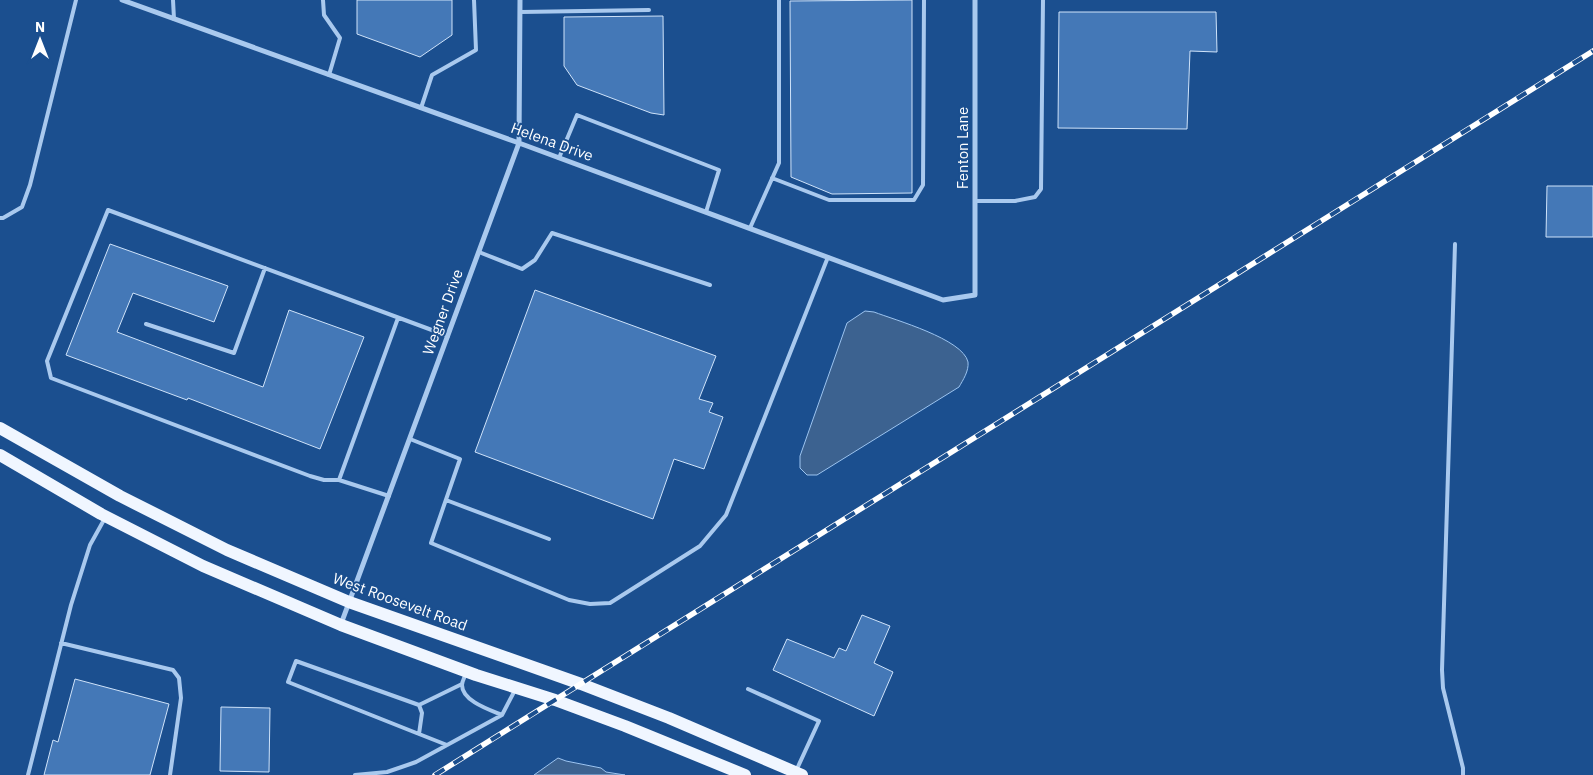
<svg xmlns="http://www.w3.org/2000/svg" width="1593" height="775" font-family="'IBM Plex Sans',sans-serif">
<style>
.water{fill:#3c6290;stroke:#9cc4f0}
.building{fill:#4478b7;stroke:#cfe3fa}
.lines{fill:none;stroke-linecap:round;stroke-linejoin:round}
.service{stroke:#a9c9ee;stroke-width:4}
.minor{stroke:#a9c9ee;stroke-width:5}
.primary{stroke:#f0f6ff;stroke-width:12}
.rail-casing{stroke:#fff;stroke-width:5.5}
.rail{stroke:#1b4f8f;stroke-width:4;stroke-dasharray:11;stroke-linecap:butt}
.labels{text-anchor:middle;stroke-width:4;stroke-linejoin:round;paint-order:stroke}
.street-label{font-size:15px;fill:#fff;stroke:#1b4f8f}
</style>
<rect width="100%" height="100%" fill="#1b4f8f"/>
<!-- water -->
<path class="water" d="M865 311 874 312C895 320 963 339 968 362 969 371 963 380 959 387L817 475H807L800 468V456L847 323Z
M558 758 566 761 601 768 606 772 625 775H534Z"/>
<!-- building -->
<path class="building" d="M357 0H452V35L420 57 357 34Z
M912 0V193L832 194 791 177 790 1Z
M1059 12H1216L1217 52 1190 51 1187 129 1058 128Z
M663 16 664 115 651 113 577 85 564 66V17Z
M1547 186H1593V237H1546Z
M110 244 228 286 214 322 133 293 117 332 263 387 289 310 364 337 320 449 188 398 187 400 66 355Z
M535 290 716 356 699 399 713 403 709 412 723 417 704 469 674 459 653 519 475 452Z
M862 615 890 626 874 663 893 672 874 716 773 670 787 639 834 658 839 648 846 651Z
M75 679 169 704 150 775H44L53 740 58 742Z
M221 707 270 708 269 772 220 771Z"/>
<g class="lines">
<!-- service -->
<path class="service" d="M173 0 174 19
M323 0 324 15 340 38 329 75
M520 12 649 10
M421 108 432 75 476 50 474 0
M559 158 577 115 719 170 706 212
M772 178 829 200H914L923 185 924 0
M975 201H1015L1035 197 1041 189 1043 0
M0 218H3L22 207 30 185 76 0
M750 228 779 163V0
M1455 244 1442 670 1443 688 1463 768V775
M479 252 522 269 535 260 552 233 710 285
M146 324 234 353 265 268
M410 439 460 459 431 543 569 600 590 604 610 603 700 546 726 515 828 257
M339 480 398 318
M389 496 339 480H324L310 476 51 378 47 361 108 210 448 336
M446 500 549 539
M61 643 173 670 179 678 181 698 170 775
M466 673C465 677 462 681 462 685 462 701 490 710 502 715
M748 689 819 721 796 771
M419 705 462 684
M419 734 288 682 296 661 419 705 422 713 419 734 447 745
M28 775 71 605 90 545 105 518
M355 775 387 772 416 762 502 715 515 690"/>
<!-- minor -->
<path class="minor" d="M122 0 519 143 943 300 975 295V0
M341 624 519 143 520 0"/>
<!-- primary -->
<path class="primary" d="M0 428 120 496 227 550 349 602 581 684 669 718 802 775
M0 455 101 514 203 566 341 625 476 675 555 700 625 726 745 775"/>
<defs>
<path id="rail" d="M435 775 1593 51"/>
</defs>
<!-- rail casing -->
<use href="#rail" class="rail-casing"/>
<!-- rail -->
<use href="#rail" class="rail"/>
</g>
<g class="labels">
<!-- street labels -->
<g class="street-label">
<text transform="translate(552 142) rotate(20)" y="5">Helena Drive</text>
<text transform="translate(963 148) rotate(-90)" y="5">Fenton Lane</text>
<text transform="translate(443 312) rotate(-70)" y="5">Wegner Drive</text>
<text transform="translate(400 602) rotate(20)" y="5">West Roosevelt Road</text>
</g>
</g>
<!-- north arrow -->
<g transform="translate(40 40)" stroke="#1b4f8f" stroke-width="4" paint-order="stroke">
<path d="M0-4L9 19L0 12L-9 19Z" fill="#ffffff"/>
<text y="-8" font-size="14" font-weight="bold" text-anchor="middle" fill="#ffffff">N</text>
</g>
</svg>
